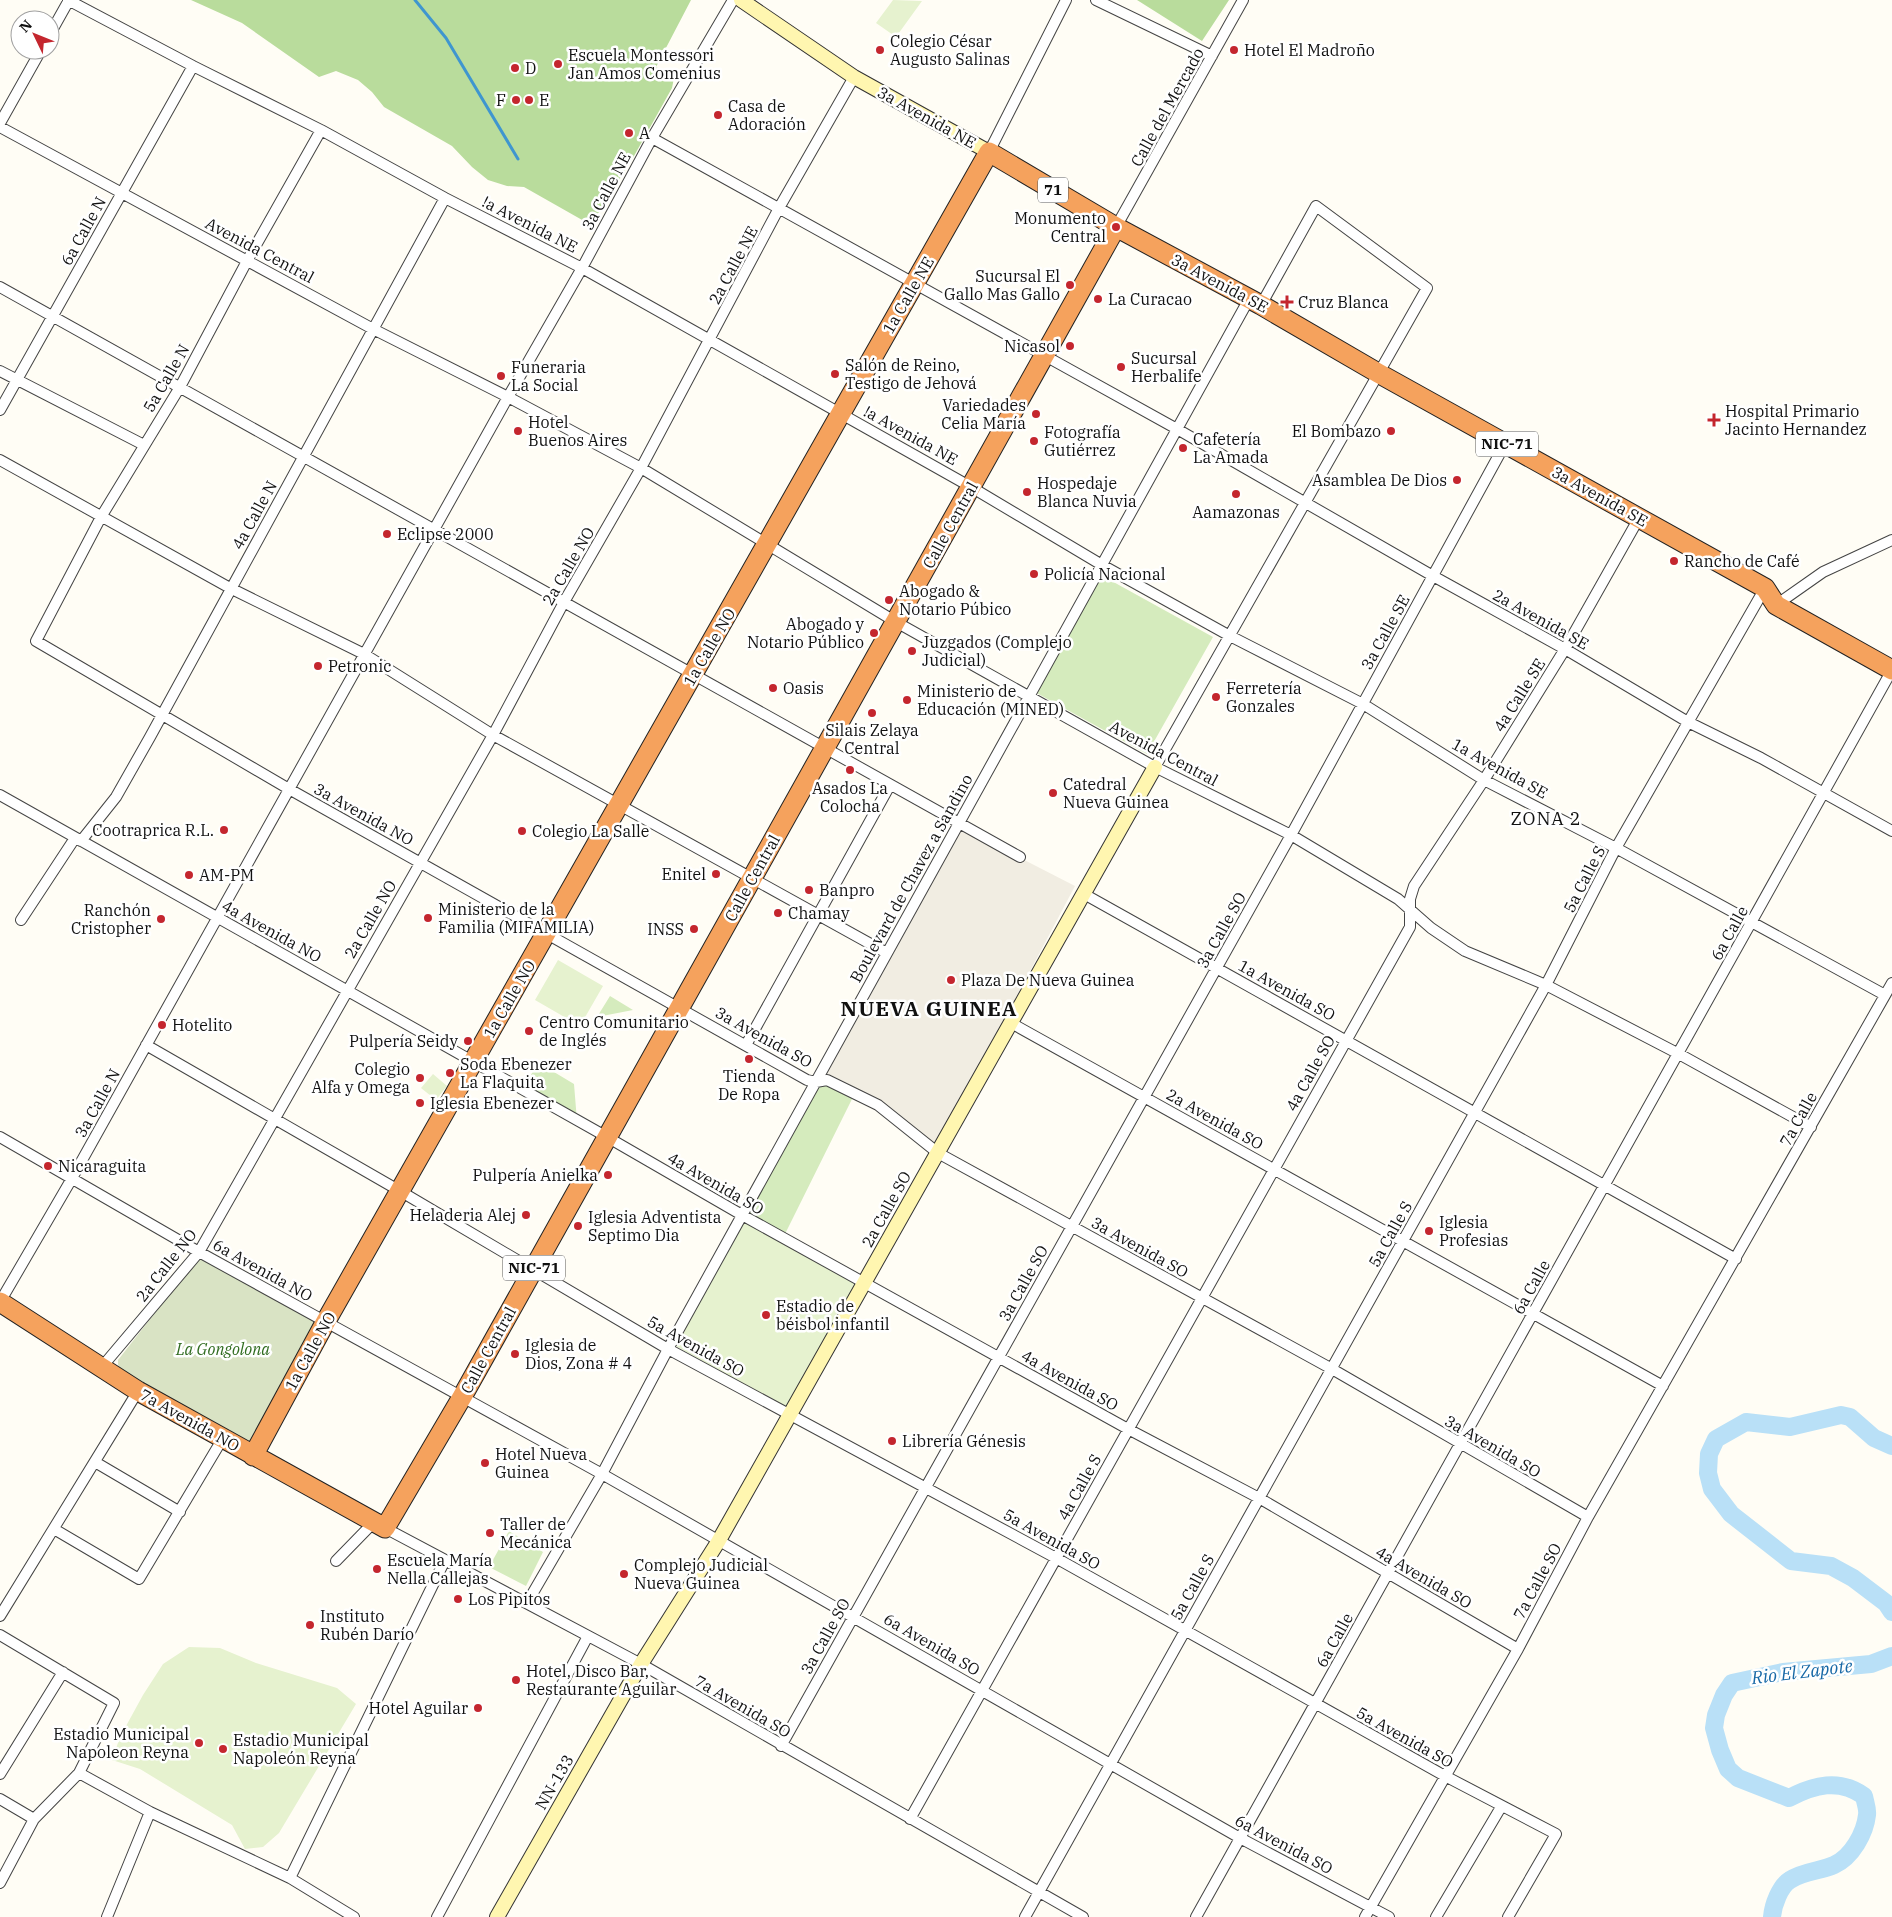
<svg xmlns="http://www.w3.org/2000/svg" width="1892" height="1917" font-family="'IBM Plex Serif',serif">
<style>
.green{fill:#d5ebbd}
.forest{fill:#b9dc9c}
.cemetery{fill:#d9e3c4}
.pitch{fill:#e6f2cf}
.plaza{fill:#f1ede2}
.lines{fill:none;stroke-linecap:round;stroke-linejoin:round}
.stream{stroke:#3f96cf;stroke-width:3}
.river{stroke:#b9e0f7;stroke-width:18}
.street-casing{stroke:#444;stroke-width:12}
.secondary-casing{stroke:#333;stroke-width:16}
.highway-casing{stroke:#222;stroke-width:21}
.street{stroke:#fff;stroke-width:10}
.secondary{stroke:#fff6b0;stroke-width:14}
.highway{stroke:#f5a25d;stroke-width:19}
.poi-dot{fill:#c4262e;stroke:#fff;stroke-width:2}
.labels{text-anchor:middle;stroke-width:5;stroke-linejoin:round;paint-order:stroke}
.shield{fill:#fff;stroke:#585858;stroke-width:1}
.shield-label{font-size:15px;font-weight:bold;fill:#111}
.poi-label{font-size:16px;fill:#111;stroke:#fff;text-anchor:start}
.street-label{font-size:16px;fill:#111;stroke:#fff}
.park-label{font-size:16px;font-style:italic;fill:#2f6b1f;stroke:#fff}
.neighbourhood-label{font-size:18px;letter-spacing:1px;fill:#111;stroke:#fff}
.water-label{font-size:18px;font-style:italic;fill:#1768a6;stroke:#fff}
.district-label{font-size:21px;font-weight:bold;letter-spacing:1px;fill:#111;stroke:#fff}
</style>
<rect width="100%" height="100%" fill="#fffdf5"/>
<!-- green -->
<path class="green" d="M1099 574 1213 637 1147 754 1033 691Z
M610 996 633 1010 597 1017Z
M539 1063 574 1084 577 1121 521 1089Z
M824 1084 855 1093 785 1234 747 1213 815 1088Z
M509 1531 543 1552 526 1586 489 1567Z"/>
<!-- forest -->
<path class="forest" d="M191 0H691L656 67 674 78 672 88 634 156 591 225 524 187 507 186 488 180 472 167 452 146 384 107 372 92 358 80 336 71 319 77 242 23Z
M1137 0H1229L1202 41Z"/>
<!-- cemetery -->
<path class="cemetery" d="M203 1259 312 1318 317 1324 253 1439 249 1442 123 1372 118 1365V1360L194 1263 197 1260Z"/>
<!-- pitch -->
<path class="pitch" d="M893 0 922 1 896 37 876 23Z
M558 960 603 986 580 1026 535 1000Z
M433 1074 447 1086 436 1100 421 1088Z
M743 1221 858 1285 788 1409 674 1345Z
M189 1647 220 1648 256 1663 337 1688 356 1704 279 1833 263 1847 245 1849 232 1825 140 1769 112 1760 120 1737 143 1695 163 1664Z"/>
<!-- plaza -->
<path class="plaza" d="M960 827 1075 886 937 1147 882 1102 825 1074Z"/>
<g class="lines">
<!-- stream -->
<path class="stream" d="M415 0 446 38 518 159"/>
<!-- river -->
<path class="river" d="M1892 1446 1874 1438 1850 1417 1841 1415 1790 1427 1746 1422 1716 1439 1709 1454 1708 1473 1712 1489 1731 1514 1791 1561 1831 1566 1853 1578 1886 1603 1892 1612
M1772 1917C1773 1905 1780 1886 1790 1880 1803 1871 1821 1871 1834 1865 1852 1857 1865 1833 1867 1815 1868 1809 1865 1802 1864 1796 1839 1778 1814 1785 1789 1798L1738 1778 1728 1769 1720 1750 1714 1728 1716 1715 1724 1695 1732 1683 1783 1672 1871 1664 1892 1656"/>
<defs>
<path id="street" d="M68 0 193 66 321 130 445 198 582 268 971 487 1102 565 1230 636 1363 704 1484 780 1616 848 1885 995
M1096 0 1212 56
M50 34 69 0
M0 123 41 50
M0 127 373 329 508 397 641 468 896 622 1155 767 1291 835 1398 899 1431 928 1465 951 1546 985 1679 1054 1811 1127
M321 130 247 261 180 387 101 517 36 641 289 789 807 1080 816 1082 827 1080 878 1105 938 1153 1332 1369 1588 1517
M652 138 1177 429 1433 576 1565 649 1688 722 1761 758 1892 831
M989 152 1066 0
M1116 227 1243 0
M0 287 1020 857
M0 371 144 445
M0 410 193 66
M0 460 230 588 364 654 493 735 887 953
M1776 605 1823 572 1892 540
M1155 767 1427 288 1316 206 1261 305
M0 795 607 1137 742 1215 1128 1429 1259 1498 1518 1649
M81 841 116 797 150 737 445 198
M1084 894 1736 1259
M21 920 75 838
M1011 1023 1663 1386
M146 1045 400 1191 668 1349 1056 1558 1445 1776 1556 1834 1508 1917
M746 1045 890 785
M0 1137 199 1252 602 1474 1240 1838 1389 1917
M0 1302 71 1180 508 397 582 268 652 138 733 0
M101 1368 199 1252 493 735 564 602 641 468 779 208 854 77
M95 1462 180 1512
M385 1528 641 1664 1083 1917
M54 1529 139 1579 223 1438
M336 1561 374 1522
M527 1603 602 1474 668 1349 1249 299
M0 1616 138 1391
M0 1635 114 1703 79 1773 34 1819 0 1883
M781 1746 1291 835 1505 444
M79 1773 150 1812 290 1878 354 1917
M0 1774 63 1672
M0 1799 34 1819
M910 1819 1410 927V899L1414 886 1484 780 1565 649 1639 518
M290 1878 445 1560
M107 1917 150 1812
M437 1917 588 1636
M1025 1917 1546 985 1616 848 1765 588
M1196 1917 1892 670
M1365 1917 1518 1649 1588 1517 1892 983
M1436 1917 1501 1807"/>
<path id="secondary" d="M741 0 854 77 989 152
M497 1917 641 1664 718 1542 1155 767"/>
<path id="highway" d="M0 1302 138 1391 385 1528 462 1397 1116 227
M253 1456 326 1321 989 152 1116 227 1261 305 1378 373 1765 588 1776 605 1892 670"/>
</defs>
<!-- street casing -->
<use href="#street" class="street-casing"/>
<!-- secondary casing -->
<use href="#secondary" class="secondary-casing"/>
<!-- highway casing -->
<use href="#highway" class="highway-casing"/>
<!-- street -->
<use href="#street" class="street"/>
<!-- secondary -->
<use href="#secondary" class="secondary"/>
<!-- highway -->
<use href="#highway" class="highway"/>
</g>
<!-- markers -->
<g class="poi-dot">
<circle cx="880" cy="50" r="5"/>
<circle cx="1234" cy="50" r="5"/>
<circle cx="558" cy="64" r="5"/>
<circle cx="515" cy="68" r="5"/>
<circle cx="516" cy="100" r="5"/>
<circle cx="529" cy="100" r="5"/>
<circle cx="718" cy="115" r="5"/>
<circle cx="629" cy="133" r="5"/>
<circle cx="1116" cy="227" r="5"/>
<circle cx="1070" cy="285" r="5"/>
<circle cx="1098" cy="299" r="5"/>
<path d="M1284.5 294.5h5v5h5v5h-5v5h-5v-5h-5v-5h5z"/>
<circle cx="1070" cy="346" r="5"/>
<circle cx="1121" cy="367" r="5"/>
<circle cx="835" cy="374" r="5"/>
<circle cx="501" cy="376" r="5"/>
<circle cx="1036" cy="414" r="5"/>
<path d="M1711.5 412.5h5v5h5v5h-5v5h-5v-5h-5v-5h5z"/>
<circle cx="518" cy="431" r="5"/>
<circle cx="1391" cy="431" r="5"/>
<circle cx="1034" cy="441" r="5"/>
<circle cx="1183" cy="448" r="5"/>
<circle cx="1457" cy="480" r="5"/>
<circle cx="1027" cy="492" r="5"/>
<circle cx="1236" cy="494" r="5"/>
<circle cx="387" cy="534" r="5"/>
<circle cx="1674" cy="561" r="5"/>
<circle cx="1034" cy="574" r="5"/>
<circle cx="889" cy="600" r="5"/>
<circle cx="874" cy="633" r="5"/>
<circle cx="912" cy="651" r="5"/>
<circle cx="318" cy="666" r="5"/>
<circle cx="773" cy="688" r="5"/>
<circle cx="1216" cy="697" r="5"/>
<circle cx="907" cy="700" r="5"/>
<circle cx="872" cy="713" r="5"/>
<circle cx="850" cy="770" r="5"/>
<circle cx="1053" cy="793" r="5"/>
<circle cx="224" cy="830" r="5"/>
<circle cx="522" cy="831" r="5"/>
<circle cx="716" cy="874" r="5"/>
<circle cx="189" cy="875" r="5"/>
<circle cx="809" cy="890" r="5"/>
<circle cx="778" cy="913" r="5"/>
<circle cx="428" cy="918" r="5"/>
<circle cx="161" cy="919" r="5"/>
<circle cx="694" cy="929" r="5"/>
<circle cx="951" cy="980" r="5"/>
<circle cx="162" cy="1025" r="5"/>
<circle cx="529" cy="1031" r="5"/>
<circle cx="468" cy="1041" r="5"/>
<circle cx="749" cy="1059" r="5"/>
<circle cx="450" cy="1073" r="5"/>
<circle cx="420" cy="1078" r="5"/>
<circle cx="420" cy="1103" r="5"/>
<circle cx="48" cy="1166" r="5"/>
<circle cx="608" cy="1175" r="5"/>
<circle cx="526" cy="1215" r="5"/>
<circle cx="578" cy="1226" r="5"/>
<circle cx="1429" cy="1231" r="5"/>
<circle cx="766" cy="1315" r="5"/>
<circle cx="515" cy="1354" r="5"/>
<circle cx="892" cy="1441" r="5"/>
<circle cx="485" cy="1463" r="5"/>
<circle cx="490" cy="1533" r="5"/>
<circle cx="377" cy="1569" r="5"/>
<circle cx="624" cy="1574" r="5"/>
<circle cx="458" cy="1599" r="5"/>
<circle cx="310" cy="1625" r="5"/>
<circle cx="516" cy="1680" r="5"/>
<circle cx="478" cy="1708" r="5"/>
<circle cx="199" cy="1743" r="5"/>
<circle cx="223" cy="1749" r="5"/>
</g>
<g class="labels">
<!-- shield labels -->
<g class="shield">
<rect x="1038" y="177.5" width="30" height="25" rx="4"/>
<rect x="1476" y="431.5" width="62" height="25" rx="4"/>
<rect x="503" y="1255.5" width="62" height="25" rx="4"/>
</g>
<g class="shield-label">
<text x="1053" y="195">71</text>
<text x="1507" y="449">NIC-71</text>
<text x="534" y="1273">NIC-71</text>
</g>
<!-- poi labels -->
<g class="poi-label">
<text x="890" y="47">Colegio César<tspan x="890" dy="18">Augusto Salinas</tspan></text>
<text x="1244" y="56">Hotel El Madroño</text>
<text x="568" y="61">Escuela Montessori<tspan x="568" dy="18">Jan Amos Comenius</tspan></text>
<text x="525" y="74">D</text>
<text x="506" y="106" text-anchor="end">F</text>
<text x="539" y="106">E</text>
<text x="728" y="112">Casa de<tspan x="728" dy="18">Adoración</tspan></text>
<text x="639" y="139">A</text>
<text x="1106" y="224" text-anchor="end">Monumento<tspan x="1106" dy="18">Central</tspan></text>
<text x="1060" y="282" text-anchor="end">Sucursal El<tspan x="1060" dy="18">Gallo Mas Gallo</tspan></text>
<text x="1108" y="305">La Curacao</text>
<text x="1298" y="308">Cruz Blanca</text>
<text x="1060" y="352" text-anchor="end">Nicasol</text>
<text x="1131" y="364">Sucursal<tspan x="1131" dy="18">Herbalife</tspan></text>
<text x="845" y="371">Salón de Reino,<tspan x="845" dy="18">Testigo de Jehová</tspan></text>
<text x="511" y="373">Funeraria<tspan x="511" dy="18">La Social</tspan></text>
<text x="1026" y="411" text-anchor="end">Variedades<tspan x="1026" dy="18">Celia María</tspan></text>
<text x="1725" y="417">Hospital Primario<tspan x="1725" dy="18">Jacinto Hernandez</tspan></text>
<text x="528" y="428">Hotel<tspan x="528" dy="18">Buenos Aires</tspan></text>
<text x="1381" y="437" text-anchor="end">El Bombazo</text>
<text x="1044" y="438">Fotografía<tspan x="1044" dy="18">Gutiérrez</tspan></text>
<text x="1193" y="445">Cafetería<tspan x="1193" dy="18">La Amada</tspan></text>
<text x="1447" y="486" text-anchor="end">Asamblea De Dios</text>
<text x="1037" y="489">Hospedaje<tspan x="1037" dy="18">Blanca Nuvia</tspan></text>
<text x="1236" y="518" text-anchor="middle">Aamazonas</text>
<text x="397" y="540">Eclipse 2000</text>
<text x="1684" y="567">Rancho de Café</text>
<text x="1044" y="580">Policía Nacional</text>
<text x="899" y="597">Abogado &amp;<tspan x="899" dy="18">Notario Púbico</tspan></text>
<text x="864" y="630" text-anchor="end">Abogado y<tspan x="864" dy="18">Notario Público</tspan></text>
<text x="922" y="648">Juzgados (Complejo<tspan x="922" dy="18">Judicial)</tspan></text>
<text x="328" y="672">Petronic</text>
<text x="783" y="694">Oasis</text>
<text x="1226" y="694">Ferretería<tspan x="1226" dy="18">Gonzales</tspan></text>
<text x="917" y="697">Ministerio de<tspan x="917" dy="18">Educación (MINED)</tspan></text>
<text x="872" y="736" text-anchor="middle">Silais Zelaya<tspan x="872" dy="18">Central</tspan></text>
<text x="1063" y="790">Catedral<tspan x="1063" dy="18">Nueva Guinea</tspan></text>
<text x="850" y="794" text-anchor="middle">Asados La<tspan x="850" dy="18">Colocha</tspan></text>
<text x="214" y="836" text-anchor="end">Cootraprica R.L.</text>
<text x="532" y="837">Colegio La Salle</text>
<text x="706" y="880" text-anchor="end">Enitel</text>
<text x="199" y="881">AM-PM</text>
<text x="819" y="896">Banpro</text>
<text x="438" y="915">Ministerio de la<tspan x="438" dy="18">Familia (MIFAMILIA)</tspan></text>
<text x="151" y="916" text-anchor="end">Ranchón<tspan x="151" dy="18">Cristopher</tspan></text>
<text x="788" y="919">Chamay</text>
<text x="684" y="935" text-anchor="end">INSS</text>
<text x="961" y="986">Plaza De Nueva Guinea</text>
<text x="539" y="1028">Centro Comunitario<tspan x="539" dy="18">de Inglés</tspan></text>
<text x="172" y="1031">Hotelito</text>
<text x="458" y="1047" text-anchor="end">Pulpería Seidy</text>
<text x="460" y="1070">Soda Ebenezer<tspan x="460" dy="18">La Flaquita</tspan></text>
<text x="410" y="1075" text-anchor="end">Colegio<tspan x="410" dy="18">Alfa y Omega</tspan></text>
<text x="749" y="1082" text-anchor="middle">Tienda<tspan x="749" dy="18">De Ropa</tspan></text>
<text x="430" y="1109">Iglesia Ebenezer</text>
<text x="58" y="1172">Nicaraguita</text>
<text x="598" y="1181" text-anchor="end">Pulpería Anielka</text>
<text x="516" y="1221" text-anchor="end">Heladeria Alej</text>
<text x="588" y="1223">Iglesia Adventista<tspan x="588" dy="18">Septimo Dia</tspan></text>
<text x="1439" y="1228">Iglesia<tspan x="1439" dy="18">Profesias</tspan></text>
<text x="776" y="1312">Estadio de<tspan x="776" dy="18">béisbol infantil</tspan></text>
<text x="525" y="1351">Iglesia de<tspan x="525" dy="18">Dios, Zona # 4</tspan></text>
<text x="902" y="1447">Librería Génesis</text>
<text x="495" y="1460">Hotel Nueva<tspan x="495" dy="18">Guinea</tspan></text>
<text x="500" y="1530">Taller de<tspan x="500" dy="18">Mecánica</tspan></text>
<text x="387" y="1566">Escuela María<tspan x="387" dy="18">Nella Callejas</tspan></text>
<text x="634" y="1571">Complejo Judicial<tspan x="634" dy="18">Nueva Guinea</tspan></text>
<text x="468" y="1605">Los Pipitos</text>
<text x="320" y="1622">Instituto<tspan x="320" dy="18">Rubén Darío</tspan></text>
<text x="526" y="1677">Hotel, Disco Bar,<tspan x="526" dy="18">Restaurante Aguilar</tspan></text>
<text x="468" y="1714" text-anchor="end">Hotel Aguilar</text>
<text x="189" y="1740" text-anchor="end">Estadio Municipal<tspan x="189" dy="18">Napoleon Reyna</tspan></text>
<text x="233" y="1746">Estadio Municipal<tspan x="233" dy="18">Napoleón Reyna</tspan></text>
</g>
<!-- street labels -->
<g class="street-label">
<text transform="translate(1167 107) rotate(-61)" y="6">Calle del Mercado</text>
<text transform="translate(927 117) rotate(29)" y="6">3a Avenida NE</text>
<text transform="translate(606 191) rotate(-62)" y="6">3a Calle NE</text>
<text transform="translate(530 224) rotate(27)" y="6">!a Avenida NE</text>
<text transform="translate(83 231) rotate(-61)" y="6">6a Calle N</text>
<text transform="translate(260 250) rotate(28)" y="6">Avenida Central</text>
<text transform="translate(733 265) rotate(-62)" y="6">2a Calle NE</text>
<text transform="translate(1220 283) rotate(28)" y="6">3a Avenida SE</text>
<text transform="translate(908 295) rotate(-60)" y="6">1a Calle NE</text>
<text transform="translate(166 378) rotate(-60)" y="6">5a Calle N</text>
<text transform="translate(911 435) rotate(29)" y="6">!a Avenida NE</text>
<text transform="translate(1600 496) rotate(29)" y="6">3a Avenida SE</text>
<text transform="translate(254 515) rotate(-61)" y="6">4a Calle N</text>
<text transform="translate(950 525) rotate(-61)" y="6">Calle Central</text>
<text transform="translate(568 566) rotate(-60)" y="6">2a Calle NO</text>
<text transform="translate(1541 619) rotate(29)" y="6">2a Avenida SE</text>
<text transform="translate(1385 632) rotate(-61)" y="6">3a Calle SE</text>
<text transform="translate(709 647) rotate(-60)" y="6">1a Calle NO</text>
<text transform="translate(1519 695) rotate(-58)" y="6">4a Calle SE</text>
<text transform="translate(1164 753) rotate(28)" y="6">Avenida Central</text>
<text transform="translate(1500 768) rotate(29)" y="6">1a Avenida SE</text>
<text transform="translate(364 814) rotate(29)" y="6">3a Avenida NO</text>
<text transform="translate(752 878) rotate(-61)" y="6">Calle Central</text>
<text transform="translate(911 878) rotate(-61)" y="6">Boulevard de Chavez a Sandino</text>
<text transform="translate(1584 879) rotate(-63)" y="6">5a Calle S</text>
<text transform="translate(370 919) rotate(-60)" y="6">2a Calle NO</text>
<text transform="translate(1221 930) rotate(-61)" y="6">3a Calle SO</text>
<text transform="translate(272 931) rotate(29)" y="6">4a Avenida NO</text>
<text transform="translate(1729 933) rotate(-61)" y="6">6a Calle</text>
<text transform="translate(1287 990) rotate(29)" y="6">1a Avenida SO</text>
<text transform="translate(509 999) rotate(-60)" y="6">1a Calle NO</text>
<text transform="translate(764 1037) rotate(29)" y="6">3a Avenida SO</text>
<text transform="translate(1310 1073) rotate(-61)" y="6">4a Calle SO</text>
<text transform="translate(97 1103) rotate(-61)" y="6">3a Calle N</text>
<text transform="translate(1215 1119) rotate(29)" y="6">2a Avenida SO</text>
<text transform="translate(1798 1119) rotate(-61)" y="6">7a Calle</text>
<text transform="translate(716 1183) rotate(30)" y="6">4a Avenida SO</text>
<text transform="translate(886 1209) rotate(-61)" y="6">2a Calle SO</text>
<text transform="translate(1390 1234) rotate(-61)" y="6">5a Calle S</text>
<text transform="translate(1140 1247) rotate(29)" y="6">3a Avenida SO</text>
<text transform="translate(166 1265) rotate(-52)" y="6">2a Calle NO</text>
<text transform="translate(263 1270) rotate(29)" y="6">6a Avenida NO</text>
<text transform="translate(1023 1283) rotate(-61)" y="6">3a Calle SO</text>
<text transform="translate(1531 1287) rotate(-61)" y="6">6a Calle</text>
<text transform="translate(696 1346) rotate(29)" y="6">5a Avenida SO</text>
<text transform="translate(488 1350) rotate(-61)" y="6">Calle Central</text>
<text transform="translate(310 1351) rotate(-61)" y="6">1a Calle NO</text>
<text transform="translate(1070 1380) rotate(29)" y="6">4a Avenida SO</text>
<text transform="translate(190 1420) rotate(29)" y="6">7a Avenida NO</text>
<text transform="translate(1493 1446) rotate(30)" y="6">3a Avenida SO</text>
<text transform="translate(1079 1487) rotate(-61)" y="6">4a Calle S</text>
<text transform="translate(1052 1539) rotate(29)" y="6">5a Avenida SO</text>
<text transform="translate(1424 1577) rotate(30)" y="6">4a Avenida SO</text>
<text transform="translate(1537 1581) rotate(-62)" y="6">7a Calle SO</text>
<text transform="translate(1192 1587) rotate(-61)" y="6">5a Calle S</text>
<text transform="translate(825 1636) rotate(-61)" y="6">3a Calle SO</text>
<text transform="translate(1334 1640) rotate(-61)" y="6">6a Calle</text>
<text transform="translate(932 1644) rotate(30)" y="6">6a Avenida SO</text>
<text transform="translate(743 1706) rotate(30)" y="6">7a Avenida SO</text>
<text transform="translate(1405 1737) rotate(29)" y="6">5a Avenida SO</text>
<text transform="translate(554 1782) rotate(-60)" y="6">NN-133</text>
<text transform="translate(1284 1844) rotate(28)" y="6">6a Avenida SO</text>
</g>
<!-- park labels -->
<g class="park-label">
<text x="223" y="1355">La Gongolona</text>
</g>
<!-- neighbourhood labels -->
<g class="neighbourhood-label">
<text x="1546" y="825">ZONA 2</text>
</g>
<!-- water labels -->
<g class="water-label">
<text transform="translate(1802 1672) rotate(-7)" y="6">Rio El Zapote</text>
</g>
<!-- district labels -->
<g class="district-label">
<text x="929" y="1016">NUEVA GUINEA</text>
</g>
</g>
<!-- north arrow -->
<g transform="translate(35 35) rotate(313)"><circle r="24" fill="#ffffff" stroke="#a0a0a0"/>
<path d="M0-4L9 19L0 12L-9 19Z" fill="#c4262e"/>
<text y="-8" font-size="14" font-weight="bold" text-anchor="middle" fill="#111111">N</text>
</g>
</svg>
